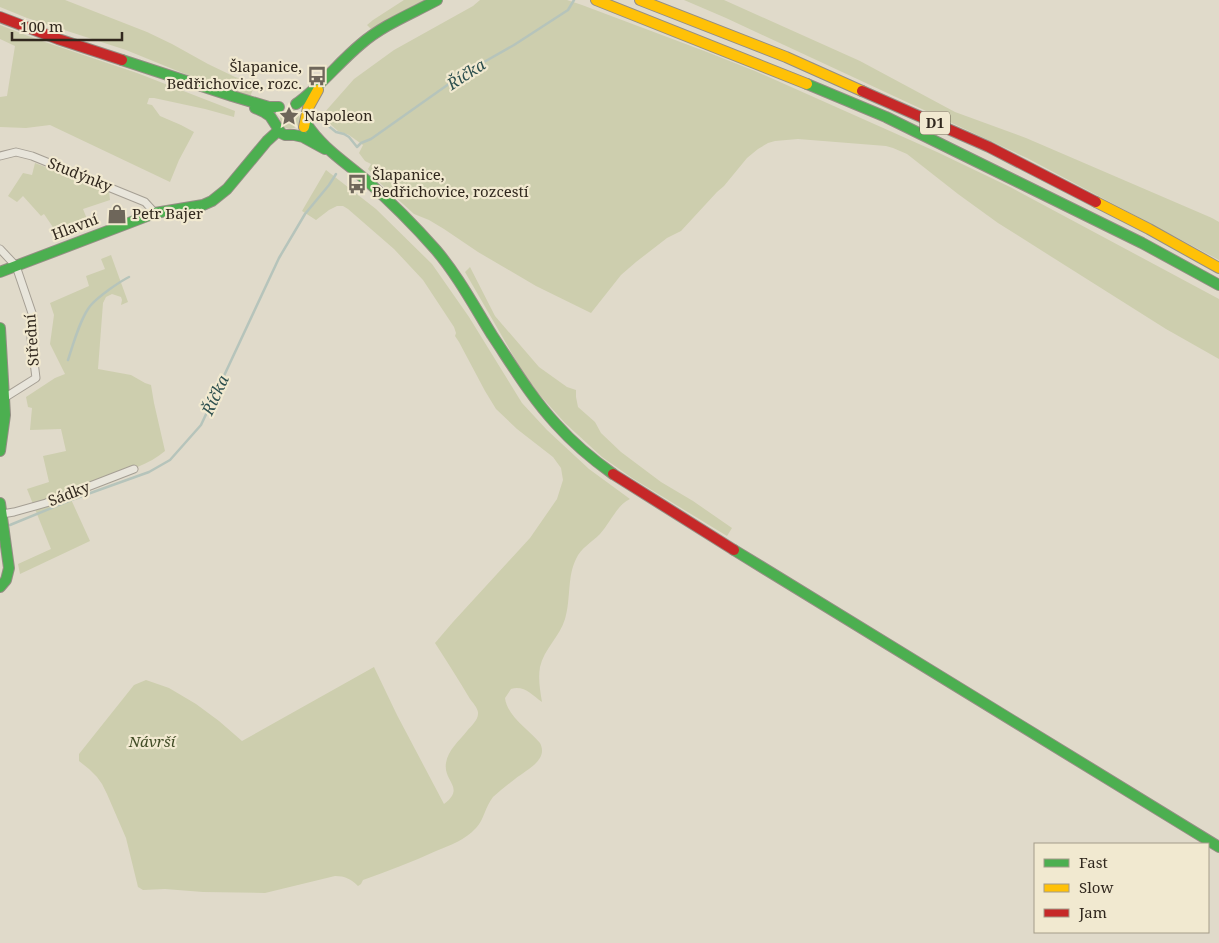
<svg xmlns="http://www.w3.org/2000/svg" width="1219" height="943" font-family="'Noto Serif',serif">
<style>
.green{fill:#cdceae}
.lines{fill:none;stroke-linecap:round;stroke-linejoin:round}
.stream{stroke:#b6c4bb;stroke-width:2.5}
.street-casing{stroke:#a59f94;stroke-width:9}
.fast-casing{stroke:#948e84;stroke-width:12}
.slow-casing{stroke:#948e84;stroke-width:12}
.jam-casing{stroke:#948e84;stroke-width:12}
.street{stroke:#e8e5db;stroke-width:7}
.fast{stroke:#4caf50;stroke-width:10}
.slow{stroke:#ffc107;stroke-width:10}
.jam{stroke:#c62828;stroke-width:10}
.labels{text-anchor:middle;stroke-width:4.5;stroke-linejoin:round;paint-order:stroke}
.shield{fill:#f1e9d0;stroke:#6b6253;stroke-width:1}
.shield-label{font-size:14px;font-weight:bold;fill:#31281e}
.poi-label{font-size:15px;fill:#31281e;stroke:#f1e9d0;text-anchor:start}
.street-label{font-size:15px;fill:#31281e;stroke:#f1e9d0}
.park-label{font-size:15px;font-style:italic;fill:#414c26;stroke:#f1e9d0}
.water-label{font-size:16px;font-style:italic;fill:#2e504f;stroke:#f1e9d0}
</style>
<rect width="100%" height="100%" fill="#e0daca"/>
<!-- green -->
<path class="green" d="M0 0H65L147 32 172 44 208 64 235 77 255 84 250 97 212 85 126 50 27 18 0 7Z
M404 0H425L371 29 367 25 373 20Z
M480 0H567L582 5 707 52 755 71 937 152 1010 187 1219 299V359L1166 329 998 223 958 194 907 154 893 148 886 146 798 139 775 141 768 143 758 149 747 158 724 186 717 192 681 231 667 238 636 262 621 275 591 313 536 286 478 252 444 229 429 220 414 214 381 184 368 169 371 164 365 161 359 153 363 145 349 135 338 131 328 122 324 113 354 79 394 50 473 6Z
M684 0H724L860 61 955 112 1026 138 1212 218 1219 222V260L1027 158 726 18Z
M0 25 36 39 137 73 235 111 234 117 205 109 154 98H149L147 104 152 105 160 116 181 125 194 132 179 160 170 182 50 125 26 128 0 127V97L7 96 15 46 0 39Z
M280 119a10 10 0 1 1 20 0a10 10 0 1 1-20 0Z
M35 163 109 191 110 200 83 209 87 219 79 222 82 231 61 239 44 214 41 216 23 196 17 202 8 196 23 173 32 175Z
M326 170 376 209 432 264 469 317 522 403 547 430 589 469 630 499C617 505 610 523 600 534 592 542 581 548 576 559 567 577 571 600 565 619 560 636 544 649 540 667 538 678 540 690 542 702 532 695 524 685 511 689L505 698C507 716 528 729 540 743 549 760 526 770 515 779 507 785 500 791 493 797 485 807 484 820 476 828 465 840 451 845 436 851 412 862 388 871 363 880L361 884 358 886C351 879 345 876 335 876L265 893 203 892 165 889 143 890 138 887 126 838 107 794 102 784 97 777 89 769 79 761V754L134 685 146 680 169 688 196 704 219 721 242 741 374 667 397 715 444 804C466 787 443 782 446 763 448 750 459 741 467 731 471 726 479 720 478 712 477 707 473 703 470 699 459 680 447 662 435 643L453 622 530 538 557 499 563 480 561 468 553 457 517 429 496 409 485 391 459 342 455 336 456 333 454 327 423 280 394 249 348 209 343 206H337L329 210 316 220 302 211Z
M111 255 128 302 121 305 122 300 121 297 112 294 106 297 103 303 98 369 131 375 145 383 151 385 154 403 165 451C149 465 128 470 109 478 95 483 82 489 69 495L90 541 20 574 18 564 51 549 27 489 49 482 43 456 66 451 61 429 30 430 32 408 28 407 26 397 55 378 65 374 50 344 54 315 50 303 89 286 86 276 105 269 101 259Z
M470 267 495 316 539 367 567 387 576 390V397L578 407 595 422 601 433 621 452 661 482 693 501 732 528 727 536 632 478 602 457 565 423 537 392 518 364 465 272Z"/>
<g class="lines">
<!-- stream -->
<path class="stream" d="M318 116 323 118 326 124 336 132 344 134 349 137 357 147 361 143 371 139 453 81 484 62 514 45 568 10 574 0
M68 360C73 345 81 316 91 305 99 296 119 282 129 277
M10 525 71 500 149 472 170 460 201 425 279 258 305 214 329 185 336 174"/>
<defs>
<path id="street" d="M0 156 16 152 32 156 145 202 155 213
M0 249 16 266 33 316 31 338 36 378 1 400
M2 514 14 512 46 503 134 469"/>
<path id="fast" d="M122 60 232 96 269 107H279
M807 84 886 117 1142 243 1219 285
M296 104C320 87 338 63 361 44 383 25 411 14 437 0
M255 108 264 112 270 116 281 133 285 135H294L303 137 325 149
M306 123C321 147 345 162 366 180 391 202 414 225 436 250 458 276 474 306 492 335 512 365 531 397 556 424 573 443 592 459 613 474
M0 272 155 213 203 205 212 201 227 189 267 141 278 131
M0 328 5 415 0 451
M0 503 9 568 6 580 0 587
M734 550 1219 847"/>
<path id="slow" d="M596 0 807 84
M640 0 786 57 862 91
M304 127 308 108 318 90
M1096 202 1149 229 1219 268"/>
<path id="jam" d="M0 17 58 39 122 60
M862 91 989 147 1096 202
M613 474 734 550"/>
</defs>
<!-- street casing -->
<use href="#street" class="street-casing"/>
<!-- fast casing -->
<use href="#fast" class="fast-casing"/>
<!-- slow casing -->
<use href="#slow" class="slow-casing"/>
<!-- jam casing -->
<use href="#jam" class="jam-casing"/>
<!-- street -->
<use href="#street" class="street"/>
<!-- fast -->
<use href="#fast" class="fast"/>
<!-- slow -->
<use href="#slow" class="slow"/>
<!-- jam -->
<use href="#jam" class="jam"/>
</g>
<!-- icons -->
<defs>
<symbol id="bus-bare" viewBox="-9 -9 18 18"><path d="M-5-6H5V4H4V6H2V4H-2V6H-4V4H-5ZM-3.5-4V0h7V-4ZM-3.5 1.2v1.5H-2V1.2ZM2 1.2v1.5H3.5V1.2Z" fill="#6e665a" stroke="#f1e9d0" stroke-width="2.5" paint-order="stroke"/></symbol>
<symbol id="sight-bare" viewBox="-9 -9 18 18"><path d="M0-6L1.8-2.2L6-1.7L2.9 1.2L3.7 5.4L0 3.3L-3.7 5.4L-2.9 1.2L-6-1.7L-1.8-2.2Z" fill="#6e665a" stroke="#f1e9d0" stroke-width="2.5" paint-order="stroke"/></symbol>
<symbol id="shop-bare" viewBox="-9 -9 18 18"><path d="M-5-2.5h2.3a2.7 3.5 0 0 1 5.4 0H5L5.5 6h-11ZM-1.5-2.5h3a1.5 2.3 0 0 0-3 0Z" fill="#6e665a" stroke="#f1e9d0" stroke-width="2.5" paint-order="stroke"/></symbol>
</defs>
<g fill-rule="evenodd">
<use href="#bus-bare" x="303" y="62" width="28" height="28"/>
<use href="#sight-bare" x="275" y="102" width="28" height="28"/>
<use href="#bus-bare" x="343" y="170" width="28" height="28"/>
<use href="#shop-bare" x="103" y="200" width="28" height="28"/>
</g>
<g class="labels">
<!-- shield labels -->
<rect class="shield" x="920" y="111.5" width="30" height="23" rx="4"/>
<g class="shield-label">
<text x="935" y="128">D1</text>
</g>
<!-- poi labels -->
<g class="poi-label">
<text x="302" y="72" text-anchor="end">Šlapanice,<tspan x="302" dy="17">Bedřichovice, rozc.</tspan></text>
<text x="304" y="121">Napoleon</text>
<text x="372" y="180">Šlapanice,<tspan x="372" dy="17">Bedřichovice, rozcestí</tspan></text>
<text x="132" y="219">Petr Bajer</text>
</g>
<!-- street labels -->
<g class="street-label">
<text transform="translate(80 175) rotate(22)" y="5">Studýnky</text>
<text transform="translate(75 227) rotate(-21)" y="5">Hlavní</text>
<text transform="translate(32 340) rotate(-94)" y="5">Střední</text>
<text transform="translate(69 494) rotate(-21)" y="5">Sádky</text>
</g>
<!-- park labels -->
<g class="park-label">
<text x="152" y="747">Návrší</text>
</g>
<!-- water labels -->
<g class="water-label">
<text transform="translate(466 74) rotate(-33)" y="6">Říčka</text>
<text transform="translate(215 395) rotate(-65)" y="6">Říčka</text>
</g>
</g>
<!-- legend -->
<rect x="1034" y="843" width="175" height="90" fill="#f1e9d0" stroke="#a49c89"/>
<rect x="1044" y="859" width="25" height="8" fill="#4caf50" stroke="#a49c89"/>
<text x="1079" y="868" font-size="15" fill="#31281e">Fast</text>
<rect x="1044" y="884" width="25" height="8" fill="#ffc107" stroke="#a49c89"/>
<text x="1079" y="893" font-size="15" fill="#31281e">Slow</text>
<rect x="1044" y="909" width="25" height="8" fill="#c62828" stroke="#a49c89"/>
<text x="1079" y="918" font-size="15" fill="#31281e">Jam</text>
<!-- scale -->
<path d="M12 32v8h110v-8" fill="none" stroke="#31281e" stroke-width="2.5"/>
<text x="20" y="32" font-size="15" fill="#31281e" stroke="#f1e9d0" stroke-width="4" paint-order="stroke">100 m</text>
</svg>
